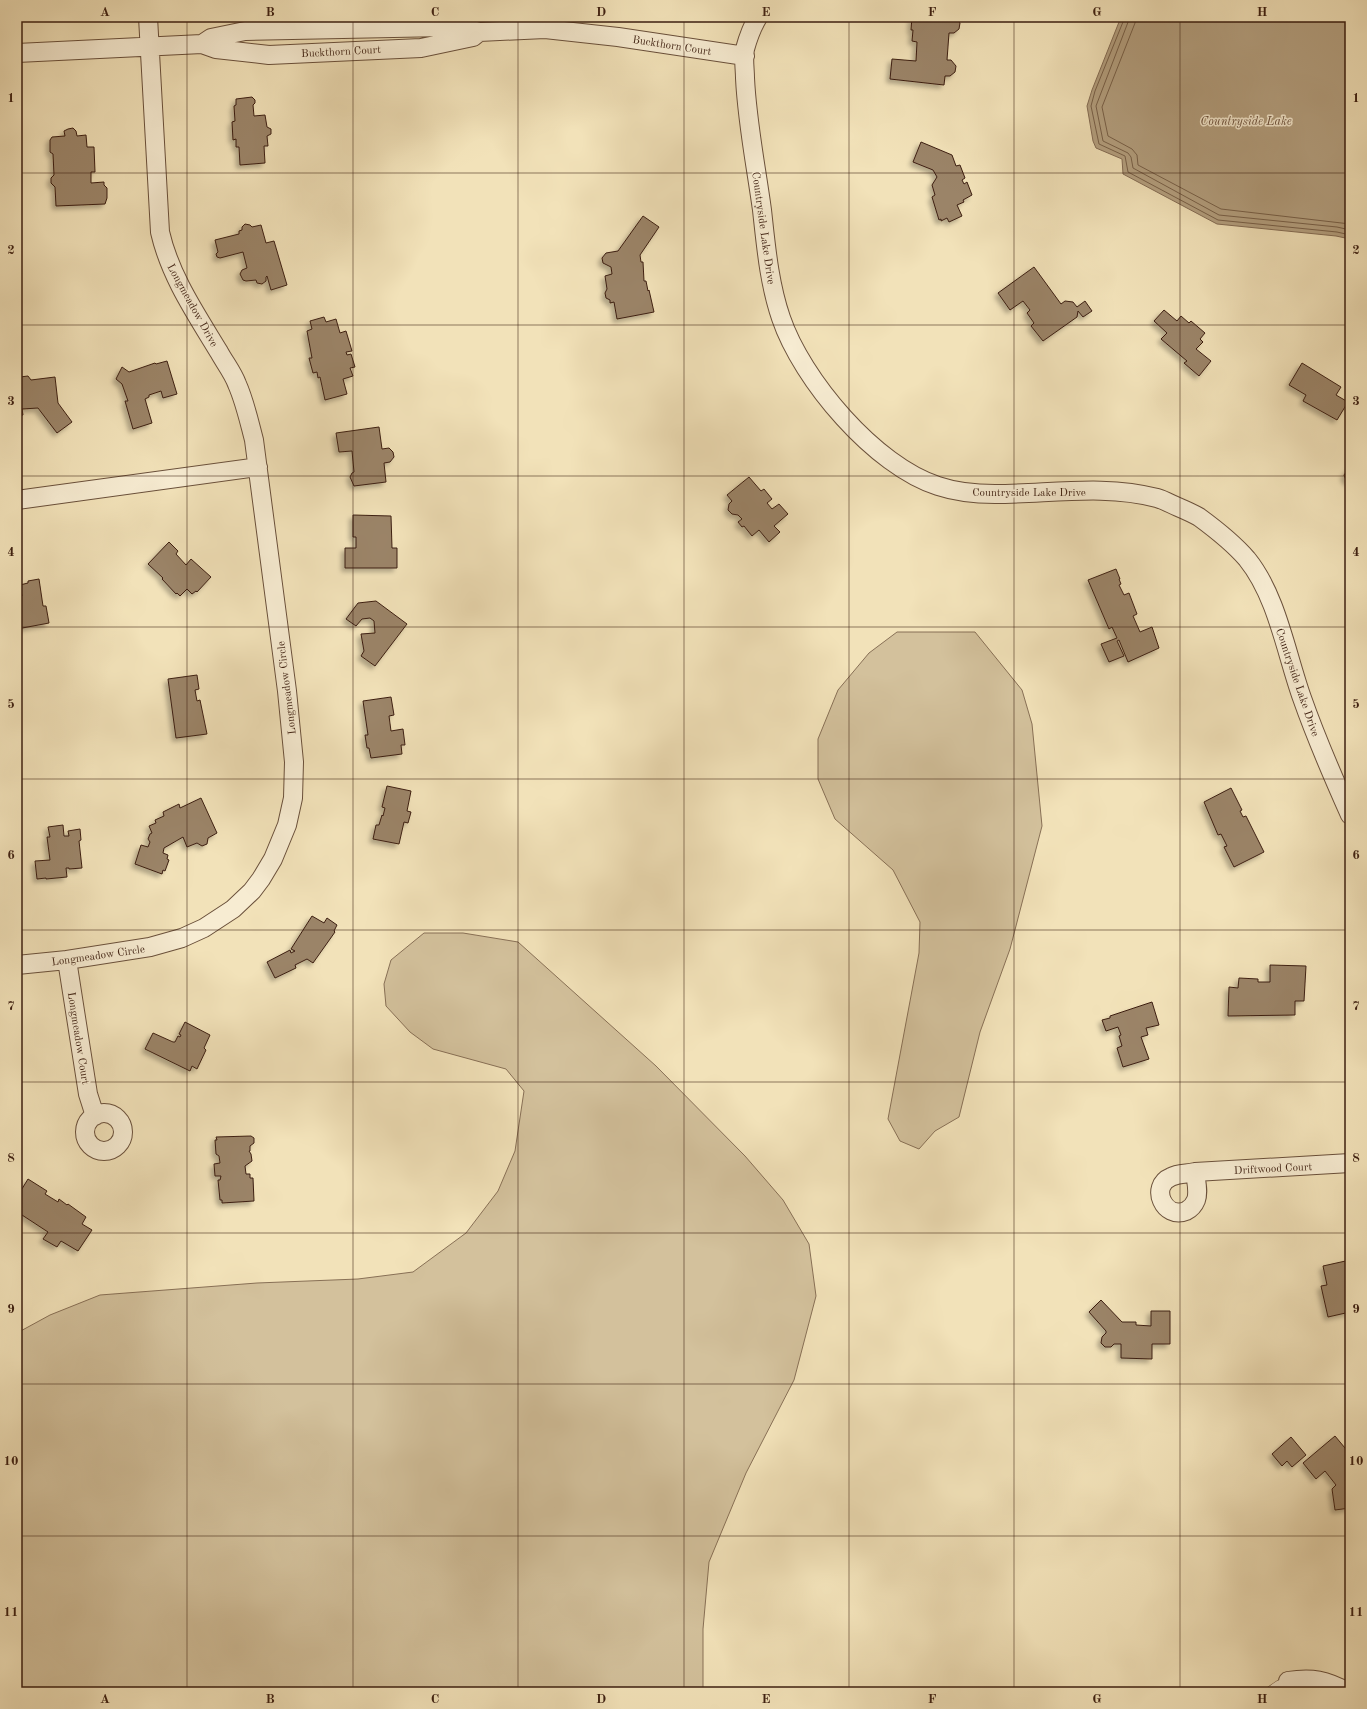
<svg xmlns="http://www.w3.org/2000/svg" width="1367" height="1709" font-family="'Old Standard TT',serif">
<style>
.green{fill:#d3c19c;stroke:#887056}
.water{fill:#b4a080;stroke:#846c54}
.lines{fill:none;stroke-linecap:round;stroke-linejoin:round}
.shore{stroke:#786048;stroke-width:1}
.building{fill:#9b8468;stroke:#3d1f11;filter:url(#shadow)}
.lane-casing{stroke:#6a503b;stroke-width:10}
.street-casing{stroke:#6a503b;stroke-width:20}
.lane{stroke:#f7ecd2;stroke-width:9}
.street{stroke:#f7ecd2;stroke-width:18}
.grid{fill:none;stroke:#3d1f11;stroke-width:1;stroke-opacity:0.55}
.labels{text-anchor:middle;stroke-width:3;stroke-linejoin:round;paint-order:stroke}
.street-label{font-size:11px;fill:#3d1f11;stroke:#f7ecd2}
.water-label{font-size:12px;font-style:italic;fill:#674c38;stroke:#f7ecd2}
.neatline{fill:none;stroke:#3d1f11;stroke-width:1.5}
.grid-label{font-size:13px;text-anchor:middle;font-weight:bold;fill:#3d1f11}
</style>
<defs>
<filter id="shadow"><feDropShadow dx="-3.5" dy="3.5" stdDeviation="2" flood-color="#0004"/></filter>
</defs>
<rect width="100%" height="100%" fill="#f2e2b9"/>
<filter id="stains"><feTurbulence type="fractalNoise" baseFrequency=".005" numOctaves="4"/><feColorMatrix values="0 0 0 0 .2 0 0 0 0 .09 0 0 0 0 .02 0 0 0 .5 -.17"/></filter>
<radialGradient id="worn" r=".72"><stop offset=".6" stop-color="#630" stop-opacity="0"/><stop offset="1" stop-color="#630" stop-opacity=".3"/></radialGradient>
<!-- green -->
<path class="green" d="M897 632H975L1022 690 1032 724 1042 826 1010 949 980 1032 959 1117 935 1131 919 1149 900 1141 888 1119 919 953 920 922 893 870 835 819 818 779V739L838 690 869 653Z
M424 933H463L518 942 656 1066 745 1156 783 1200 809 1244 816 1296 794 1380 746 1473 709 1562 703 1629V1692H17V1333L50 1315 100 1295 257 1283 358 1279 413 1272 466 1233 498 1191 515 1151 524 1091 506 1069 433 1049 410 1032 386 1006 384 984 391 960Z"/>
<!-- water -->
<path class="water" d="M1121 17H1350V239L1336 236 1217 224 1123 174 1122 159 1096 148 1093 141 1087 106 1092 90Z"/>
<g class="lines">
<!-- shore -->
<path class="shore" d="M1125 17 1095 91 1091 106 1099 144 1125 156 1128 172 1218 220 1337 232 1350 235
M1130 17 1096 106 1103 141 1128 153 1131 157 1133 168 1219 215 1337 227 1350 230
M1136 17 1135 23 1102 107 1108 136 1132 149 1137 155 1138 165 1221 209 1350 224"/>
</g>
<!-- building -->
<path class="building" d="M912 17H956L960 23 959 29 954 33H949L947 60H951L956 66 955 72 950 76H945L944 85 890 79 892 59 916 61 917 42 912 41 913 30H911Z
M252 97 255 100V103L253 105 254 116 265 115 267 127 271 129V134L267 136 268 146H264L265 163 240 165 239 147H236V139L233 140 232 122 235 121 234 106 236 105V99Z
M73 128 76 131 77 136 86 135 87 147H94L95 172H91V183L104 182V185L107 188V198L105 204 56 206 55 187 51 183V178L54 175 53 154 50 152V140L52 137 65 136 64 131 68 129Z
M921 142 952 155 956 166 960 165 965 178 962 180 964 184 967 182 972 195 963 200 964 202 957 205 962 216 949 222 947 218 941 221V219L939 220 932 197 935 195 932 185 937 177 933 170 913 162Z
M643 216 659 227 640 255 641 262H643L644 281H646L648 291 649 290 654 312 617 319 614 302 610 303V300L606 298 605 293 607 289 605 276 612 274 611 267 603 263 602 258 606 253 618 251Z
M245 224 250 225 252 227 261 225 266 243 274 241 287 285 271 290 267 276 266 277V281L262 284 257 283 256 280 246 281 243 280 240 274 242 270 247 268 243 252 220 258 217 257 216 254 218 252 215 240 239 234V231L242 230V227Z
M1034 267 1061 304 1065 301 1073 302 1077 307 1085 301 1092 311 1083 317 1078 311 1077 317 1043 341 1031 326 1034 323 1027 313 1030 310 1023 301 1010 310 998 293Z
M1164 310 1177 321 1181 316 1189 323 1191 321 1205 333 1200 339 1203 342 1196 349 1211 361 1199 376 1184 363 1187 361 1161 339 1167 333 1154 321Z
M324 317 326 322 336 319 340 333 346 331 352 351 346 352 347 355 351 354 355 367 350 368 353 376 343 379 347 394 325 400 320 377 318 378 317 372 313 373 309 358H312L307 331 312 329 310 321Z
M167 361 177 394 163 398 161 391 149 395V397L145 399 152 423 133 429 125 401H128L122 384 116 379 122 367 129 372 155 363 156 364Z
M1302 363 1341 387 1336 395 1348 402 1337 420 1303 401 1306 395 1289 385Z
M28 376 31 380 55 377 58 403 72 422 57 433 38 408 22 409 23 415 17 416 18 381 20 377Z
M379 427 382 449 389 448 393 452 394 457 390 462 384 463 386 482 354 486 350 477 352 473 354 472 352 451 339 452 336 433Z
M1350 467V483L1346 480 1344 475Z
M749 477 761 491 764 489 772 499 767 503 772 509 779 504 788 514 774 526 780 532 769 542 759 530 752 536 744 526 742 527 738 522 742 519 738 515 732 514 728 510 729 504 732 501 727 495Z
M353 515 391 516 392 548H397V568H345V548H356V537H353Z
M169 542 178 551 176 554 186 565 191 559 211 577 197 592 196 591 192 594 187 589 180 596 177 593 176 594 162 579 163 578 148 564Z
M1116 569 1120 579H1119L1121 584 1119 585 1124 595 1129 593 1137 614 1133 616 1140 632 1152 627 1159 648 1128 662 1119 640 1117 641 1124 656 1109 662 1101 644 1117 638 1112 627 1109 629 1088 580Z
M39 579 43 606H46L49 623 17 629V596H22L20 585 28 583V581Z
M376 601 407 624 375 666 361 656 364 651 361 634 375 633 374 621 370 618 362 619 356 626 346 619 358 603Z
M197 675 199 689 195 690 197 701 200 700 207 734 176 738 168 679Z
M391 697 394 715 389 716 391 731 403 729 405 745H401L402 754 371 758 369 748H367L365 735H368L363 701Z
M387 786 411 791 407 811 411 812 408 823 404 822 399 844 373 839 376 825H379L382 815 383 816 385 808 382 807Z
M1231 788 1242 810 1240 811 1243 817 1246 816 1264 852 1234 867 1224 847 1227 846 1221 834 1218 835 1204 802Z
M201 798 217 833 208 838 207 844 202 846 197 843 187 847 183 837 164 848 163 853 168 855 167 859 169 860 165 871 163 870 162 874 135 864 141 845 148 847 150 842 148 839 150 834 152 833 149 826 156 823 155 820 164 816 163 812 179 804 180 808Z
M63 825 64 836H69L68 831 80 829 81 840 79 841 82 868 69 869V868H66L67 877 46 879V878L37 879 35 861 50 860 47 837H50L48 827Z
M312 916 324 923 327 918 337 925 334 931 335 932 313 963 307 959 295 965 296 968 275 978 267 962 290 950 291 953 295 951 291 949Z
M1270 965 1306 966 1304 1001H1295V1015L1228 1016 1229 987 1238 988 1239 978 1258 979V982H1270Z
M1152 1002 1159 1025 1146 1028 1148 1035 1141 1037 1149 1059 1123 1067 1117 1048 1122 1046 1119 1036 1121 1035 1118 1027 1106 1031 1102 1020 1110 1018V1016Z
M185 1022 210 1035 204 1048 206 1050 197 1069 192 1066 190 1071 145 1049 153 1033 173 1042H175L178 1036 180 1037 181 1035 179 1034Z
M251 1136 254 1138V1143L250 1146V1151H249L251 1154 252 1161 245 1166 246 1174H250V1178H253L254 1201 222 1203V1200H220L218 1180H220L221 1176H215L214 1164 220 1163 219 1156 216 1154 215 1140H217L216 1137Z
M28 1179 47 1191 45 1194 58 1202 59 1199 67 1205 68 1204 86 1217 82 1224 92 1230 78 1251 61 1241 57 1247 43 1239 48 1232 22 1215 17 1221V1197Z
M1350 1260V1312L1328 1317 1321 1286 1327 1285 1323 1266Z
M1101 1300 1122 1322H1136V1325L1151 1326V1311H1170V1344H1152V1359L1121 1358V1344H1114L1111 1347H1105L1101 1343 1102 1337 1106 1333V1331L1089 1312Z
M1335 1436 1350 1454V1491L1347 1493 1350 1508 1335 1510 1332 1489 1336 1485 1325 1471 1316 1479 1303 1463Z
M1291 1437 1306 1455 1292 1467 1287 1461 1282 1466 1272 1454Z"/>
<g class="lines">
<defs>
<path id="lane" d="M1269 1692 1279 1685 1288 1681"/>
<path id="street" d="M758 17C752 27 748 38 745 49 743 58 745 69 745 78 747 122 756 166 762 210 766 246 769 283 781 318 802 380 875 466 938 486 956 492 977 494 995 494 1049 494 1105 484 1157 498 1164 500 1171 504 1178 507 1185 510 1192 513 1199 517 1214 528 1235 545 1247 559 1277 596 1286 653 1302 698 1316 738 1333 777 1350 815
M202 44 211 38 245 31 444 27 465 28 479 32 545 29 618 37 745 56
M17 53 202 44 216 49 269 55 421 48 473 37 479 32
M17 500 258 467
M67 960 88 1094 95 1116
M17 965 67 960 150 947 182 938 204 928 233 909 252 891 261 879 273 859 287 825 293 798 294 762 287 691 254 440C249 421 245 402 237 384 233 373 225 363 219 352 196 314 170 276 160 232L148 17
M85 1132a19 19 0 1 1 38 0a19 19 0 1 1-38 0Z
M1195 1172C1196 1181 1199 1192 1196 1200 1194 1205 1190 1209 1186 1211 1164 1220 1149 1186 1171 1177 1178 1173 1188 1174 1195 1172L1350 1163
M1288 1681C1312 1677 1326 1680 1348 1692"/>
</defs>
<!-- lane casing -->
<use href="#lane" class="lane-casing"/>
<!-- street casing -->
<use href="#street" class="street-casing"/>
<!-- lane -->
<use href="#lane" class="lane"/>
<!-- street -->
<use href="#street" class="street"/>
</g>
<!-- grid -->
<path class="grid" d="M187 17V1692M353 17V1692M518 17V1692M684 17V1692M849 17V1692M1014 17V1692M1180 17V1692M17 173H1350M17 325H1350M17 476H1350M17 627H1350M17 779H1350M17 930H1350M17 1082H1350M17 1233H1350M17 1384H1350M17 1536H1350"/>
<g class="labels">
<!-- street labels -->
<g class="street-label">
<text transform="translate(672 45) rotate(9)" y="4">Buckthorn Court</text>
<text transform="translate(341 51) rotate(-3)" y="4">Buckthorn Court</text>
<text transform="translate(764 228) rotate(82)" y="4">Countryside Lake Drive</text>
<text transform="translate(193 305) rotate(61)" y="4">Longmeadow Drive</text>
<text x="1029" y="496">Countryside Lake Drive</text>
<text transform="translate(1298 682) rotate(71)" y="4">Countryside Lake Drive</text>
<text transform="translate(286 688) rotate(-97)" y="4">Longmeadow Circle</text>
<text transform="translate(98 955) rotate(-8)" y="4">Longmeadow Circle</text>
<text transform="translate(79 1038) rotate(81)" y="4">Longmeadow Court</text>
<text transform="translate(1273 1168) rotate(-3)" y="4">Driftwood Court</text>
</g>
<!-- water labels -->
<g class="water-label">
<text x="1246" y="125">Countryside Lake</text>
</g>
</g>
<!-- margin -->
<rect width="1367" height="1709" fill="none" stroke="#f2e2b9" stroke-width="44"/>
<rect x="22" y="22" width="1323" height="1665" class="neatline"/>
<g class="grid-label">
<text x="105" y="16">A</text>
<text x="270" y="16">B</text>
<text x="435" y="16">C</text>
<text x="601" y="16">D</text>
<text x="766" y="16">E</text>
<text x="932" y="16">F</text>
<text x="1097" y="16">G</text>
<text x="1262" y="16">H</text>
<text x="11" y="102">1</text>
<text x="1356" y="102">1</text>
<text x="11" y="254">2</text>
<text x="1356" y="254">2</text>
<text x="11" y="405">3</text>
<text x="1356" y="405">3</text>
<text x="11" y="556">4</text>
<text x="1356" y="556">4</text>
<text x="11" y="708">5</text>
<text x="1356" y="708">5</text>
<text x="11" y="859">6</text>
<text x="1356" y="859">6</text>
<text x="11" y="1010">7</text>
<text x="1356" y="1010">7</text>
<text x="11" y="1162">8</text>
<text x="1356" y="1162">8</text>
<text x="11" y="1313">9</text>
<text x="1356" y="1313">9</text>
<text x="11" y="1465">10</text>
<text x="1356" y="1465">10</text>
<text x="11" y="1616">11</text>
<text x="1356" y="1616">11</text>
<text x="105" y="1703">A</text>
<text x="270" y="1703">B</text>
<text x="435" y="1703">C</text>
<text x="601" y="1703">D</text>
<text x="766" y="1703">E</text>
<text x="932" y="1703">F</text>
<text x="1097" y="1703">G</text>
<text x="1262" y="1703">H</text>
</g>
<rect width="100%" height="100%" filter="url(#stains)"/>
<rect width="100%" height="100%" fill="url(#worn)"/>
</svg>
